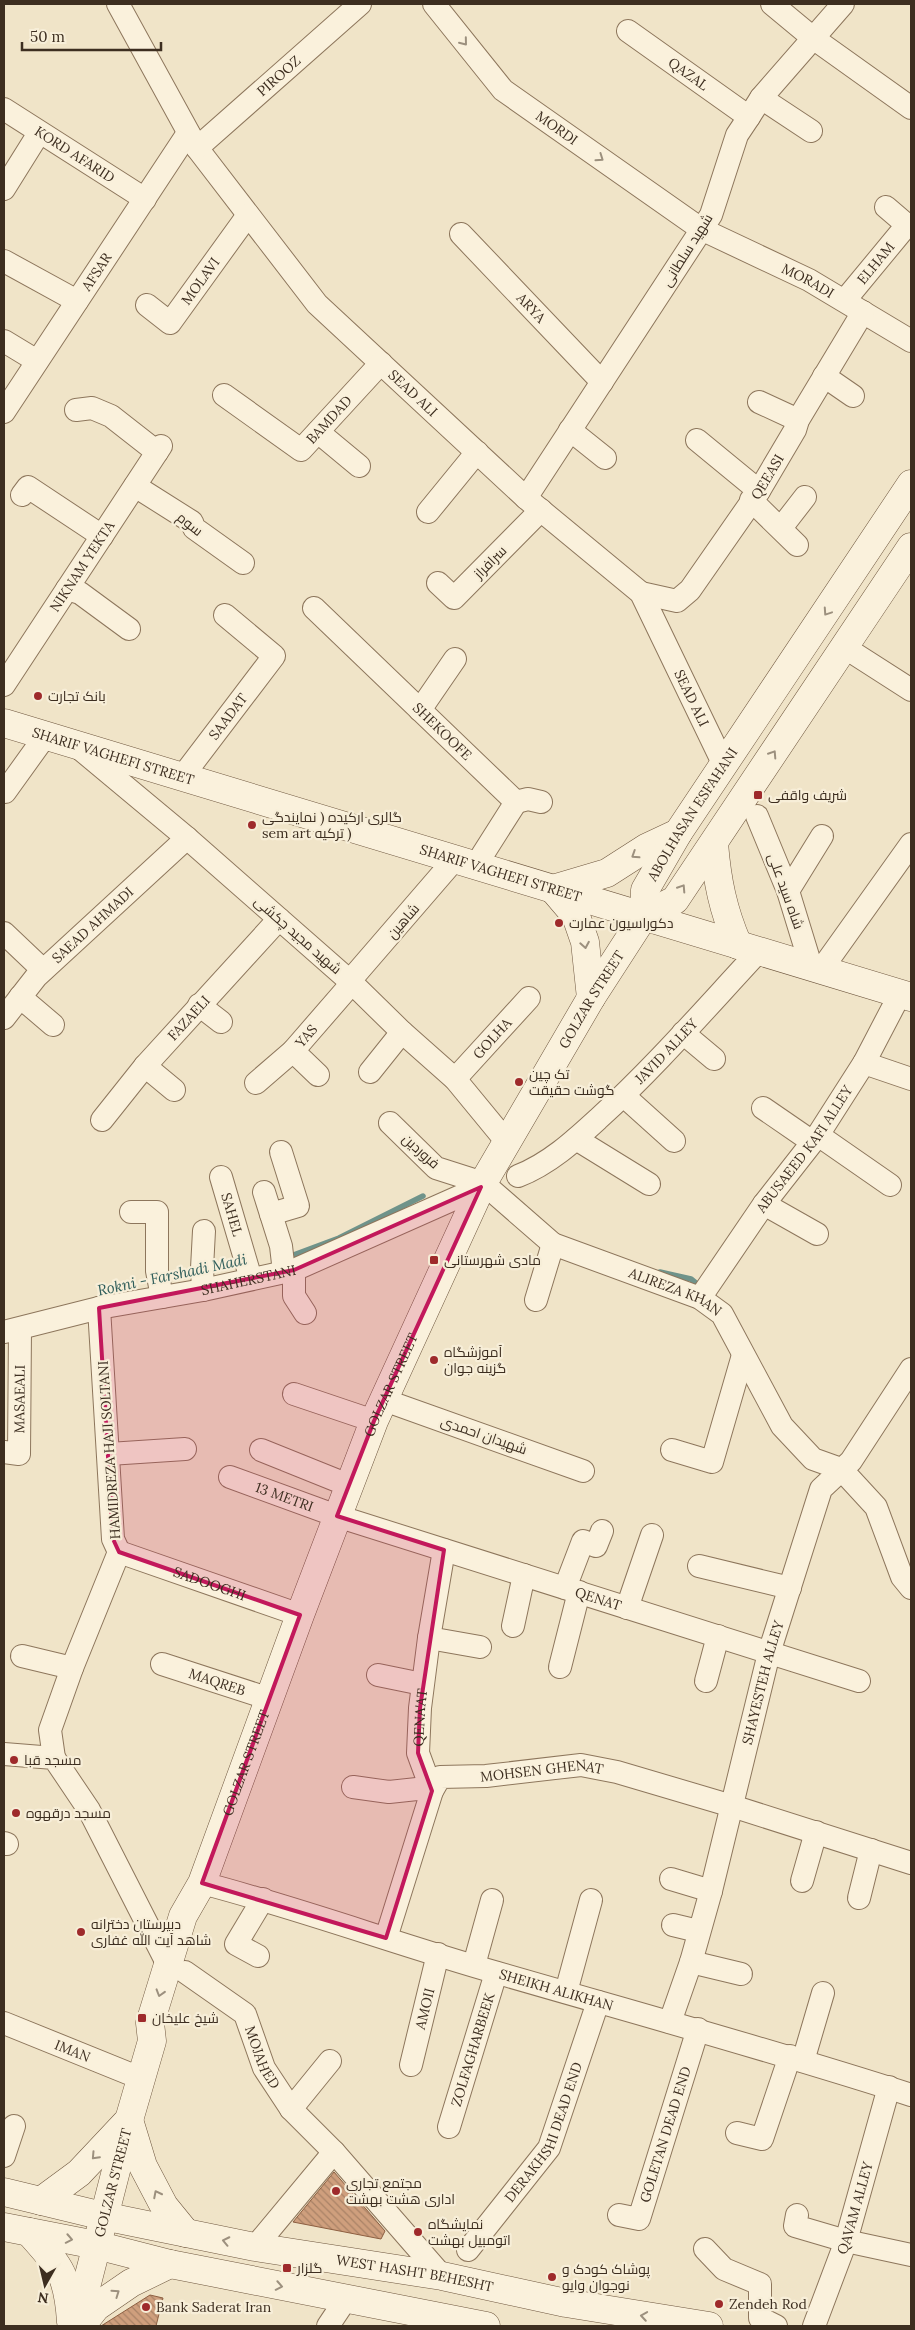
<svg xmlns="http://www.w3.org/2000/svg" width="915" height="2330" font-family="Lora,Cairo,serif">
<style>
.lines{fill:none;stroke-linecap:round;stroke-linejoin:round}
.stream{stroke:#6f938a;stroke-width:5.5}
.building{fill:url(#building-back-hatch);stroke:#8d5f41}
.minor-casing{stroke:#8d765c;stroke-width:24}
.secondary-casing{stroke:#6f573f;stroke-width:29}
.minor{stroke:#faf1dc;stroke-width:22}
.secondary{stroke:#faf1dc;stroke-width:28}
.oneway{stroke:#9c907e}
.marked{fill:#c2185b;fill-opacity:0.2;stroke:#c2185b;stroke-width:4;stroke-linejoin:round}
.poi-dot{fill:#9e2a2b;stroke:#f7eed8;stroke-width:2}
.labels{text-anchor:middle;stroke-width:4.5;stroke-linejoin:round;paint-order:stroke}
.street-label{font-size:14px;fill:#3d2e20;stroke:#f7eed8}
.poi-label{font-size:14px;fill:#3d2e20;stroke:#f7eed8;text-anchor:start}
.water-label{font-size:15px;font-style:italic;fill:#2f5d5a;stroke:#f7eed8}
</style>
<defs>
<pattern id="building-back-hatch" width="6" height="6" patternUnits="userSpaceOnUse" patternTransform="scale(1.25)"><rect width="6" height="6" fill="#cf9f7d"/><path d="M-1 5l2 2M0 0l6 6M5-1l2 2" fill="none" stroke="#a98266"/></pattern>
</defs>
<rect width="100%" height="100%" fill="#f0e4c8"/>
<g class="lines">
<!-- stream -->
<path class="stream" d="M288 1257 339 1238 423 1196
M660 1272 691 1279 702 1288"/>
</g>
<!-- building -->
<path class="building" d="M334 2172 385 2231 381 2239 293 2222Z
M150 2295 163 2298 156 2326H101Z"/>
<g class="lines">
<defs>
<g id="minor">
<path id="s1" d="M118 4 197 148 317 304 526 498 641 593 723 763"/>
<path id="s2" d="M434 4 503 90 701 229 809 280 911 341"/>
<path d="M772 4 813 38 911 108"/>
<path id="s3" d="M628 31 749 117"/>
<path d="M761 98 811 131"/>
<path id="s4" d="M4 109 145 199"/>
<path id="s5" d="M197 148 360 4"/>
<path d="M4 189 39 133"/>
<path id="s6" d="M461 234 602 382"/>
<path d="M4 261 77 301"/>
<path id="s7" d="M845 300 907 225 886 207"/>
<path id="s8" d="M147 305 170 323 248 215"/>
<path d="M4 341 37 361"/>
<path d="M824 376 853 396"/>
<path id="s9" d="M224 395 301 450 381 363"/>
<path d="M759 402 798 420"/>
<path d="M76 410 92 408 111 416 157 452"/>
<path id="s10" d="M4 412 188 133"/>
<path d="M570 430 605 458"/>
<path d="M318 432 359 466"/>
<path d="M697 440 759 491"/>
<path d="M135 486 192 522 194 528 243 563"/>
<path d="M22 495 28 487 102 536"/>
<path d="M526 498 711 215 737 135 749 117 761 98 843 4"/>
<path d="M751 500 797 545"/>
<path d="M428 512 477 452"/>
<path d="M781 528 805 497"/>
<path d="M438 583 454 598 541 510"/>
<path d="M67 589 80 593 129 629"/>
<path id="s11" d="M641 593 677 601 690 590 759 491 795 430 798 420 863 312"/>
<path id="s12" d="M314 608 516 802"/>
<path d="M844 647 911 690"/>
<path id="s13" d="M4 685 161 446"/>
<path d="M420 710 455 659"/>
<path d="M79 748 187 838 352 983 402 1032 455 1079 506 1141"/>
<path id="s14" d="M182 777 274 656 225 615"/>
<path d="M5 792 46 735"/>
<path d="M516 802 528 799 541 802"/>
<path d="M757 816 788 891 811 966"/>
<path d="M476 865 516 802"/>
<path d="M788 891 822 836"/>
<path d="M4 933 43 970"/>
<path d="M821 970 911 844"/>
<path d="M20 997 53 1025"/>
<path d="M199 1005 221 1022"/>
<path id="s15" d="M4 1018 36 977 187 838"/>
<path d="M683 1033 714 1059"/>
<path d="M293 1051 318 1075"/>
<path d="M864 1063 911 1079"/>
<path d="M145 1066 174 1090"/>
<path d="M370 1072 402 1032"/>
<path id="s16" d="M455 1079 529 998"/>
<path id="s17" d="M256 1083 293 1051 352 983 354 976 455 859"/>
<path d="M624 1096 674 1141"/>
<path d="M763 1108 811 1141"/>
<path id="s18" d="M102 1120 145 1066 279 919"/>
<path id="s19" d="M390 1123 436 1168 483 1183 553 1244 700 1298 722 1314 782 1426 813 1459 841 1469 876 1507 902 1577 911 1588"/>
<path d="M818 1135 890 1185"/>
<path d="M576 1139 649 1184"/>
<path id="s20" d="M518 1176C549 1164 574 1141 598 1119 655 1067 706 1008 759 951"/>
<path id="s21" d="M221 1177 251 1279"/>
<path d="M264 1192 281 1246 284 1272"/>
<path d="M764 1204 817 1234"/>
<path d="M131 1212H157V1271L162 1297"/>
<path d="M271 1214 298 1206 281 1152"/>
<path d="M294 1270V1296L305 1313"/>
<path d="M203 1290 202 1268 204 1231"/>
<path id="s22" d="M700 1298 764 1204 818 1135 864 1063 900 994"/>
<path d="M536 1300 553 1244"/>
<path id="s23" d="M4 1332 99 1308 203 1290 294 1270 481 1187"/>
<path d="M294 1394 374 1421"/>
<path d="M384 1400 583 1471"/>
<path d="M261 1450 348 1485"/>
<path d="M672 1450 712 1462 743 1355"/>
<path id="s24" d="M4 1452 19 1454 20 1329"/>
<path d="M109 1454 185 1449"/>
<path id="s25" d="M230 1477 337 1516 859 1681"/>
<path id="s26" d="M119 1552 300 1615"/>
<path d="M699 1566 790 1588"/>
<path d="M565 1588 583 1541 596 1546 602 1531"/>
<path d="M627 1608 652 1535"/>
<path d="M513 1626 524 1575"/>
<path d="M429 1638 480 1647"/>
<path d="M22 1656 72 1668"/>
<path id="s27" d="M162 1664 270 1699"/>
<path d="M560 1667 579 1592"/>
<path d="M378 1675 422 1684"/>
<path d="M706 1681 718 1636"/>
<path d="M4 1754 54 1758 89 1810 168 1965"/>
<path d="M54 1758 50 1730 72 1668 119 1552 113 1539 99 1308"/>
<path id="s28" d="M353 1787 389 1792 417 1789 432 1791 440 1777 486 1776 581 1765 617 1772 732 1806 911 1863"/>
<path d="M4 1843 7 1844"/>
<path d="M671 1879 711 1891"/>
<path d="M802 1881 816 1832"/>
<path id="s29" d="M202 1883C302 1909 399 1945 498 1973 636 2013 775 2051 911 2095"/>
<path d="M859 1898 871 1850"/>
<path d="M673 1925 698 1931"/>
<path id="s30" d="M386 1938 432 1791 418 1753 420 1708 429 1638 444 1550"/>
<path d="M258 1956 236 1944 263 1899"/>
<path d="M691 1962 741 1974"/>
<path d="M474 1965 492 1900"/>
<path id="s31" d="M185 1972 245 2014 264 2068 291 2109 334 2152 255 2247"/>
<path d="M566 1992 591 1900"/>
<path id="s32" d="M670 2022 691 1962 711 1891 769 1653 821 1489 851 1461 911 1369"/>
<path id="s33" d="M4 2023 140 2078"/>
<path d="M803 2061 823 1993"/>
<path id="s34" d="M411 2065 438 1954"/>
<path d="M291 2109 330 2061"/>
<path id="s35" d="M449 2127 496 1973"/>
<path d="M737 2133 762 2139 790 2056"/>
<path d="M334 2152 442 2276"/>
<path d="M4 2156 14 2126"/>
<path id="s36" d="M619 2215 639 2219 698 2029"/>
<path d="M797 2215 795 2226 846 2241 911 2255"/>
<path d="M705 2249 724 2269 760 2284V2318L776 2326"/>
<path id="s37" d="M468 2250 549 2148 598 2002"/>
<path d="M328 2326 346 2299"/>
<path id="s38" d="M814 2326 846 2241 889 2087"/>
</g>
<g id="secondary">
<path id="s39" d="M4 723 911 997"/>
<path d="M714 843C717 881 723 910 738 945"/>
<path d="M644 916 675 900 911 547"/>
<path d="M591 998 585 942 576 916 553 889 607 873 646 848 678 833"/>
<path d="M129 2120 143 2166 164 2206 186 2233"/>
<path id="s40" d="M4 2192 103 2216 255 2247 442 2276 566 2303 709 2326"/>
<path d="M41 2201 79 2173 126 2123"/>
<path d="M4 2227 96 2245 170 2264 486 2326"/>
<path d="M29 2232C60 2267 68 2274 71 2322"/>
<path id="s41" d="M76 2326 129 2120 152 2041 150 2023 183 1916 202 1883 300 1615 374 1421 483 1183 591 998 644 916 645 890 678 833 911 484"/>
<path d="M81 2326 96 2307 131 2283 170 2264"/>
</g>
</defs>
<!-- minor casing -->
<use href="#minor" class="minor-casing"/>
<!-- secondary casing -->
<use href="#secondary" class="secondary-casing"/>
<!-- minor -->
<use href="#minor" class="minor"/>
<!-- secondary -->
<use href="#secondary" class="secondary"/>
</g>
<!-- one-way arrows -->
<defs><path id="oneway-chevron" d="M-2-3.5L2.5 0L-2 3.5" fill="none" stroke-width="1.6" stroke-linecap="round" stroke-linejoin="round" transform="scale(1.25)"/></defs>
<g class="oneway">
<use href="#oneway-chevron" transform="translate(464 42) rotate(51)"/>
<use href="#oneway-chevron" transform="translate(600 158) rotate(35)"/>
<use href="#oneway-chevron" transform="translate(827 612) rotate(124)"/>
<use href="#oneway-chevron" transform="translate(773 754) rotate(-57)"/>
<use href="#oneway-chevron" transform="translate(635 855) rotate(147)"/>
<use href="#oneway-chevron" transform="translate(682 888) rotate(-57)"/>
<use href="#oneway-chevron" transform="translate(585 945) rotate(80)"/>
<use href="#oneway-chevron" transform="translate(160 1993) rotate(107)"/>
<use href="#oneway-chevron" transform="translate(95 2156) rotate(133)"/>
<use href="#oneway-chevron" transform="translate(157 2194) rotate(-117)"/>
<use href="#oneway-chevron" transform="translate(69 2239) rotate(11)"/>
<use href="#oneway-chevron" transform="translate(226 2241) rotate(-168)"/>
<use href="#oneway-chevron" transform="translate(279 2286) rotate(11)"/>
<use href="#oneway-chevron" transform="translate(116 2293) rotate(-35)"/>
<use href="#oneway-chevron" transform="translate(644 2316) rotate(-171)"/>
</g>
<!-- marked area -->
<path class="marked" d="M481 1187 374 1421 337 1516 444 1550 420 1708 418 1753 432 1791 386 1938 202 1883 300 1615 119 1552 113 1539 99 1308 294 1270Z"/>
<!-- markers -->
<g class="poi-dot">
<circle cx="38" cy="696" r="5"/>
<rect x="753" y="790" width="10" height="10" rx="2.5"/>
<circle cx="252" cy="825" r="5"/>
<circle cx="559" cy="923" r="5"/>
<circle cx="519" cy="1082" r="5"/>
<rect x="429" y="1255" width="10" height="10" rx="2.5"/>
<circle cx="434" cy="1360" r="5"/>
<circle cx="14" cy="1760" r="5"/>
<circle cx="16" cy="1813" r="5"/>
<circle cx="81" cy="1932" r="5"/>
<rect x="137" y="2013" width="10" height="10" rx="2.5"/>
<circle cx="336" cy="2191" r="5"/>
<circle cx="418" cy="2232" r="5"/>
<rect x="282" y="2263" width="10" height="10" rx="2.5"/>
<circle cx="552" cy="2277" r="5"/>
<circle cx="719" cy="2304" r="5"/>
<circle cx="146" cy="2307" r="5"/>
</g>
<g class="labels">
<!-- street labels -->
<g class="street-label">
<text dy="5" stroke="none"><textPath href="#s3" startOffset="74">QAZAL</textPath></text>
<text dy="5" stroke="none"><textPath href="#s5" startOffset="109">PIROOZ</textPath></text>
<text dy="5" stroke="none"><textPath href="#s2" startOffset="176">MORDI</textPath></text>
<text dy="5" stroke="none"><textPath href="#s4" startOffset="84">KORD AFARID</textPath></text>
<text transform="translate(687 250) rotate(-58)" y="5">شهید سلطانی</text>
<text dy="5" stroke="none"><textPath href="#s7" startOffset="48">ELHAM</textPath></text>
<text dy="5" stroke="none"><textPath href="#s10" startOffset="168">AFSAR</textPath></text>
<text dy="5" stroke="none"><textPath href="#s8" startOffset="81">MOLAVI</textPath></text>
<text dy="5" stroke="none"><textPath href="#s2" startOffset="471">MORADI</textPath></text>
<text dy="5" stroke="none"><textPath href="#s6" startOffset="102">ARYA</textPath></text>
<text dy="5" stroke="none"><textPath href="#s1" startOffset="492">SEAD ALI</textPath></text>
<text dy="5" stroke="none"><textPath href="#s9" startOffset="136">BAMDAD</textPath></text>
<text dy="5" stroke="none"><textPath href="#s11" startOffset="191">QEEASI</textPath></text>
<text transform="translate(190 524) rotate(39)" y="5">سوم</text>
<text transform="translate(490 562) rotate(-45)" y="5">سرافراز</text>
<text dy="5" stroke="none"><textPath href="#s13" startOffset="142">NIKNAM YEKTA</textPath></text>
<text dy="5" stroke="none"><textPath href="#s1" startOffset="912">SEAD ALI</textPath></text>
<text dy="5" stroke="none"><textPath href="#s14" startOffset="76">SAADAT</textPath></text>
<text dy="5" stroke="none"><textPath href="#s12" startOffset="178">SHEKOOFE</textPath></text>
<text dy="5" stroke="none"><textPath href="#s39" startOffset="114">SHARIF VAGHEFI STREET</textPath></text>
<text dy="5" stroke="none"><textPath href="#s41" startOffset="1645">ABOLHASAN ESFAHANI</textPath></text>
<text dy="5" stroke="none"><textPath href="#s39" startOffset="519">SHARIF VAGHEFI STREET</textPath></text>
<text transform="translate(786 891) rotate(70)" y="5">شاه سید علی</text>
<text transform="translate(403 921) rotate(-49)" y="5">شاهین</text>
<text dy="5" stroke="none"><textPath href="#s15" startOffset="129">SAEAD AHMADI</textPath></text>
<text transform="translate(298 935) rotate(41)" y="5">شهید مجید چکشی</text>
<text dy="5" stroke="none"><textPath href="#s41" startOffset="1431">GOLZAR STREET</textPath></text>
<text dy="5" stroke="none"><textPath href="#s18" startOffset="134">FAZAELI</textPath></text>
<text dy="5" stroke="none"><textPath href="#s17" startOffset="69">YAS</textPath></text>
<text dy="5" stroke="none"><textPath href="#s16" startOffset="55">GOLHA</textPath></text>
<text dy="5" stroke="none"><textPath href="#s20" startOffset="195">JAVID ALLEY</textPath></text>
<text dy="5" stroke="none"><textPath href="#s22" startOffset="182">ABUSAEED KAFI ALLEY</textPath></text>
<text transform="translate(421 1151) rotate(42)" y="5">فروردین</text>
<text dy="5" stroke="none"><textPath href="#s21" startOffset="39">SAHEL</textPath></text>
<text dy="5" stroke="none"><textPath href="#s23" startOffset="250">SHAHERSTANI</textPath></text>
<text dy="5" stroke="none"><textPath href="#s19" startOffset="338">ALIREZA KHAN</textPath></text>
<text dy="5" stroke="none"><textPath href="#s41" startOffset="996">GOLZAR STREET</textPath></text>
<text dy="5" stroke="none"><textPath href="#s24" startOffset="70">MASAEALI</textPath></text>
<text transform="translate(484 1435) rotate(19)" y="5">شهیدان احمدی</text>
<text transform="translate(109 1450) rotate(-94)" y="5">HAMIDREZA HAJI SOLTANI</text>
<text dy="5" stroke="none"><textPath href="#s25" startOffset="58">13 METRI</textPath></text>
<text dy="5" stroke="none"><textPath href="#s26" startOffset="96">SADOOGHI</textPath></text>
<text dy="5" stroke="none"><textPath href="#s25" startOffset="388">QENAT</textPath></text>
<text dy="5" stroke="none"><textPath href="#s27" startOffset="58">MAQREB</textPath></text>
<text dy="5" stroke="none"><textPath href="#s32" startOffset="352">SHAYESTEH ALLEY</textPath></text>
<text dy="5" stroke="none"><textPath href="#s30" startOffset="230">QENA'AT</textPath></text>
<text dy="5" stroke="none"><textPath href="#s41" startOffset="591">GOLZAR STREET</textPath></text>
<text dy="5" stroke="none"><textPath href="#s28" startOffset="198">MOHSEN GHENAT</textPath></text>
<text dy="5" stroke="none"><textPath href="#s29" startOffset="370">SHEIKH ALIKHAN</textPath></text>
<text dy="5" stroke="none"><textPath href="#s34" startOffset="58">AMOII</textPath></text>
<text dy="5" stroke="none"><textPath href="#s33" startOffset="74">IMAN</textPath></text>
<text dy="5" stroke="none"><textPath href="#s35" startOffset="81">ZOLFAGHARBEEK</textPath></text>
<text dy="5" stroke="none"><textPath href="#s31" startOffset="120">MOJAHED</textPath></text>
<text dy="5" stroke="none"><textPath href="#s37" startOffset="142">DERAKHSHI DEAD END</textPath></text>
<text dy="5" stroke="none"><textPath href="#s36" startOffset="109">GOLETAN DEAD END</textPath></text>
<text dy="5" stroke="none"><textPath href="#s41" startOffset="148">GOLZAR STREET</textPath></text>
<text dy="5" stroke="none"><textPath href="#s38" startOffset="125">QAVAM ALLEY</textPath></text>
<text dy="5" stroke="none"><textPath href="#s40" startOffset="419">WEST HASHT BEHESHT</textPath></text>
</g>
<!-- poi labels -->
<g class="poi-label">
<text x="48" y="701">بانک تجارت</text>
<text x="768" y="800">شریف واقفی</text>
<text x="262" y="822">گالری ارکیده ( نمایندگی<tspan x="262" dy="16">sem art ترکیه )</tspan></text>
<text x="569" y="928">دکوراسیون عمارت</text>
<text x="529" y="1079">تک چین<tspan x="529" dy="16">گوشت حقیقت</tspan></text>
<text x="444" y="1265">مادی شهرستانی</text>
<text x="444" y="1357">آموزشگاه<tspan x="444" dy="16">گزینه جوان</tspan></text>
<text x="24" y="1765">مسجد قبا</text>
<text x="26" y="1818">مسجد درقهوه</text>
<text x="91" y="1929">دبیرستان دخترانه<tspan x="91" dy="16">شاهد آیت الله غفاری</tspan></text>
<text x="152" y="2023">شیخ علیخان</text>
<text x="346" y="2188">مجتمع تجاری<tspan x="346" dy="16">اداری هشت بهشت</tspan></text>
<text x="428" y="2229">نمایشگاه<tspan x="428" dy="16">اتومبیل بهشت</tspan></text>
<text x="297" y="2273">گلزار</text>
<text x="562" y="2274">پوشاک کودک و<tspan x="562" dy="16">نوجوان وایو</tspan></text>
<text x="729" y="2309">Zendeh Rod</text>
<text x="156" y="2312">Bank Saderat Iran</text>
</g>
<!-- water labels -->
<g class="water-label">
<text transform="translate(172 1275) rotate(-12)" y="5">Rokni - Farshadi Madi</text>
</g>
</g>
<!-- border -->
<rect width="915" height="2330" fill="none" stroke="#3d2e20" stroke-width="10"/>
<!-- north arrow -->
<g transform="translate(45 2285) rotate(188)" stroke="#f7eed8" stroke-width="4" paint-order="stroke">
<path d="M0-4L9 19L0 12L-9 19Z" fill="#3d2e20"/>
<text y="-8" font-size="14" font-weight="bold" text-anchor="middle" fill="#3d2e20">N</text>
</g>
<!-- scale -->
<path d="M22 42v8h139v-8" fill="none" stroke="#3d2e20" stroke-width="2.5"/>
<text x="30" y="42" font-size="15" fill="#3d2e20" stroke="#f7eed8" stroke-width="4" paint-order="stroke">50 m</text>
</svg>
